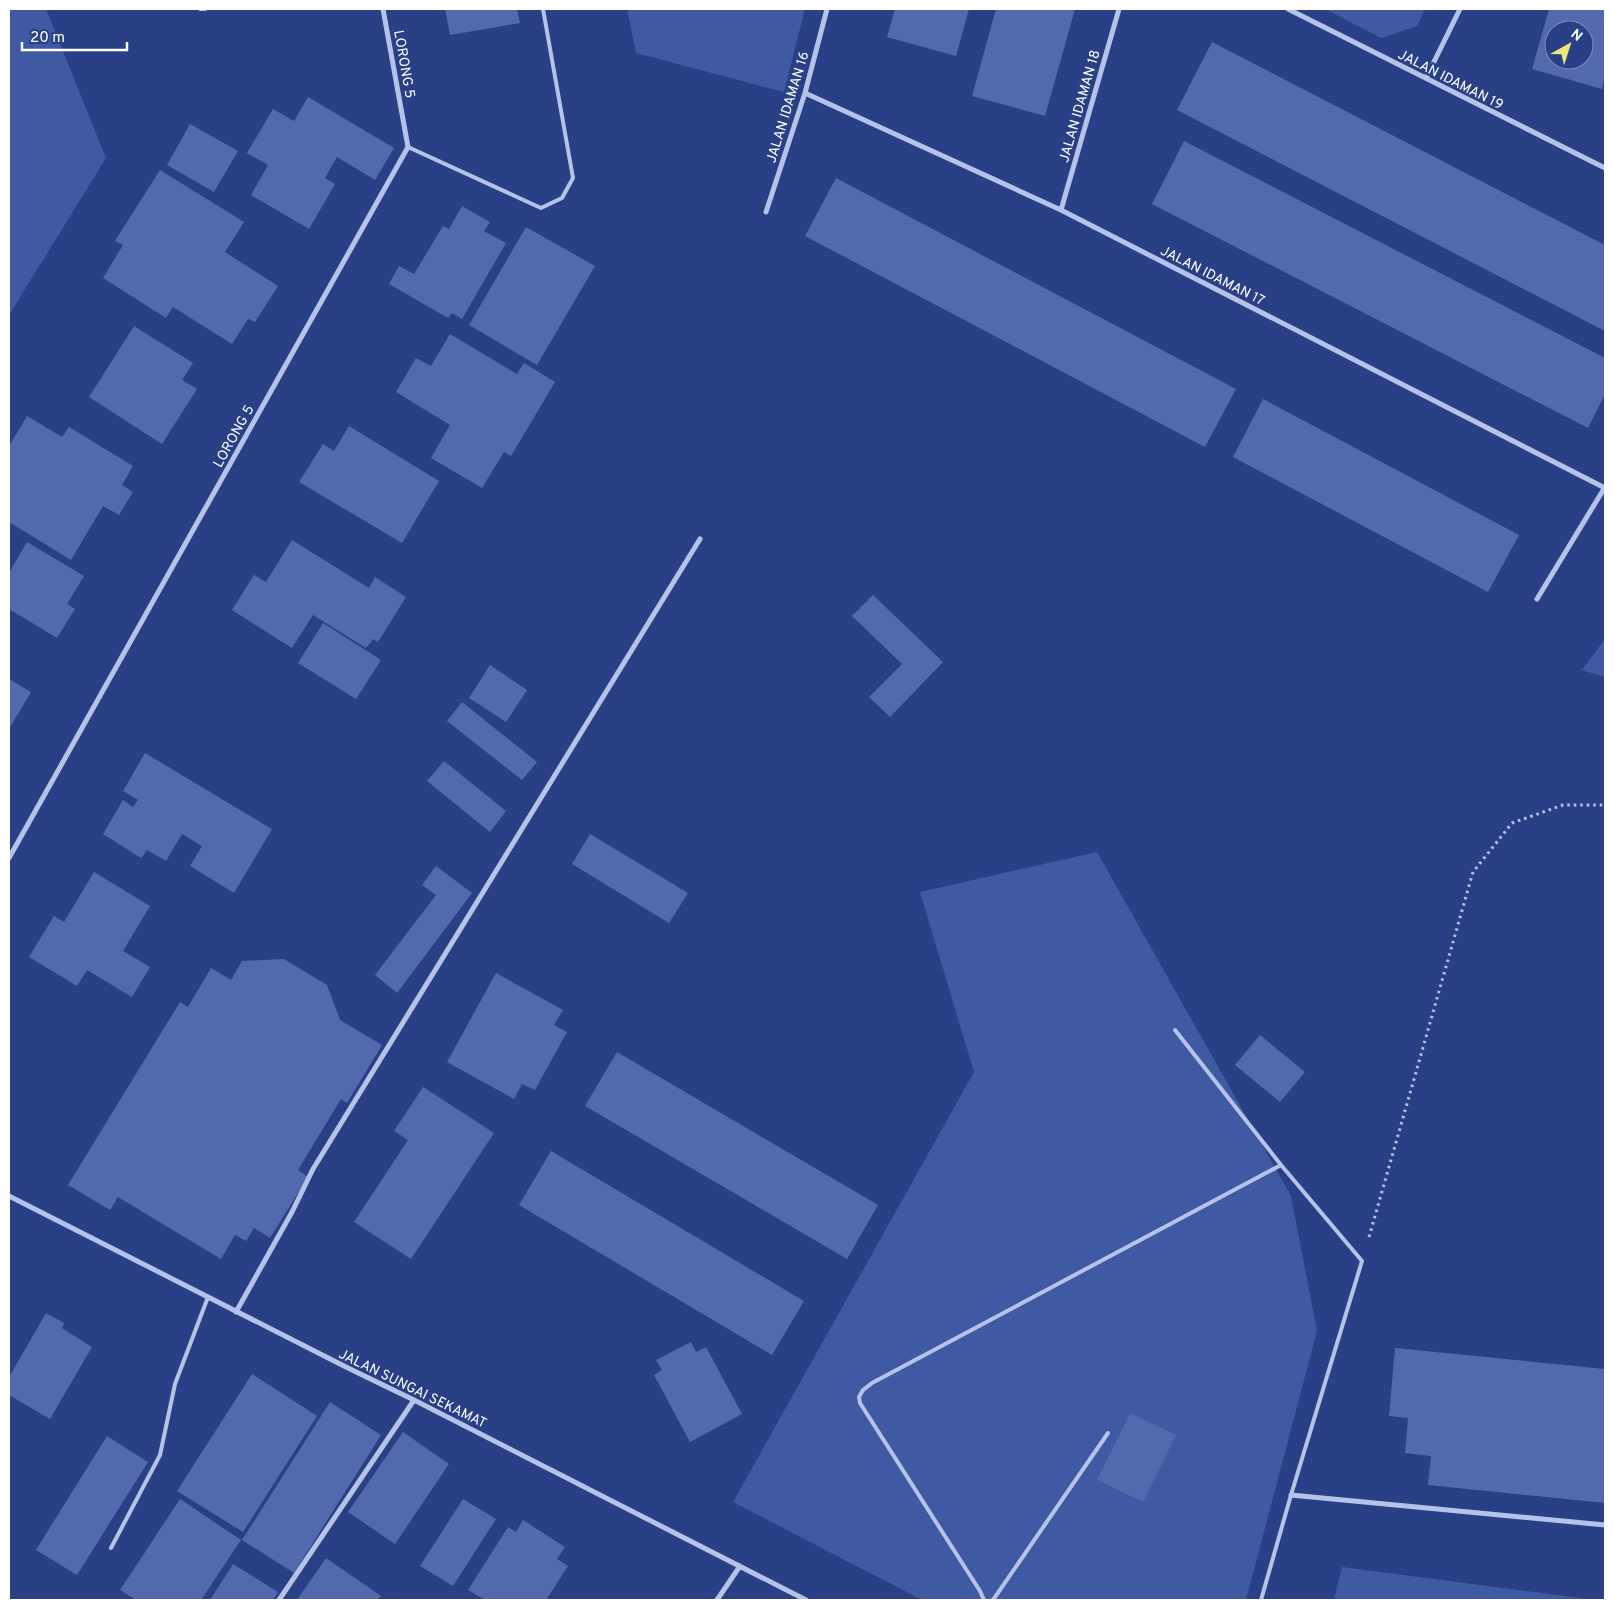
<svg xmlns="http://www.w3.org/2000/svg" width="1614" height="1609" font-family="Overpass,sans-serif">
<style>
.green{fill:#3f59a2}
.building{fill:#5369ad;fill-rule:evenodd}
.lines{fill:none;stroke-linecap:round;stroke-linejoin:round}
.path{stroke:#b6c3e8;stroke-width:3;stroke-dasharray:2.5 4;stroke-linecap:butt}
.lane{stroke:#b6c3e8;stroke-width:4}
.street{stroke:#b6c3e8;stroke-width:5}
.labels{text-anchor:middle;stroke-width:4.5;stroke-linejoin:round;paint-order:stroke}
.street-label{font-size:14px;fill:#fff;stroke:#2a4086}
</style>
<rect width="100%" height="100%" fill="#2a4086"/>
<!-- green -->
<path class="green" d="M9 9H46L106 158 9 315Z
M627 9H805L784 92 636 53Z
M1325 9H1425L1417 26 1381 38Z
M1605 639V677L1582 670Z
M1097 852 1291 1196 1317 1331 1246 1600H922L733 1502 974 1072 920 892Z
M1342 1567 1595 1600H1334Z"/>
<!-- building -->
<path class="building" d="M445 9H517L520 23 450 35Z
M895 9H969L956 56 887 37Z
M996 9H1075L1045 116 972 96Z
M1549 9H1605V75L1602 89 1532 69ZM1554 30H1584V60H1554Z
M1212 42 1605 245V331L1177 110Z
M308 97 394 148 375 180 337 157 325 178 335 184 309 229 251 195 268 165 247 153 273 109 294 121Z
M190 124 238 151 214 192 167 165Z
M1184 141 1605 358V394L1588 428 1152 204Z
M160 170 244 222 225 252 278 286 255 322 248 319 232 344 173 307 166 318 103 278 123 245 115 241Z
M836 178 1236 389 1205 447 805 236Z
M462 206 490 222 484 231 506 243 462 319 452 313 448 318 389 284 399 266 414 274 443 226 449 229Z
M526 227 595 266 537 365 469 325Z
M134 326 193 363 182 380 197 389 162 444 89 397Z
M450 334 517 374 524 363 555 382 511 456 504 452 482 488 431 458 450 425 396 392 416 358 431 366Z
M1263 399 1519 535 1488 592 1233 457Z
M27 416 62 437 69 427 133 466 122 485 133 492 119 515 103 506 71 560 9 522V446Z
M349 426 439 481 402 543 299 482 323 444 334 451Z
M292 540 369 588 375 577 406 597 378 642 373 639 366 648 313 615 292 648 232 610 254 575 266 582Z
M27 542 84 576 67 604 75 609 57 638 9 609V573Z
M873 595 943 662 890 717 869 697 902 664 852 616Z
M323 623 381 660 356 699 298 663Z
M490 665 527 690 506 722 469 698Z
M9 679 31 692 9 729Z
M462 702 537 762 522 780 447 721Z
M145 753 272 829 234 893 190 866 202 846 182 834 166 861 147 850 141 858 103 834 123 800 133 807 138 800 123 791Z
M444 761 506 811 490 832 427 781Z
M590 834 688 893 669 923 572 864Z
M436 866 472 893 397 993 375 975 436 895 422 885Z
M94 872 150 906 123 951 150 967 132 997 87 970 77 986 29 957 54 916 64 922Z
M284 959 327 985 340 1020 382 1045 347 1103 341 1099 298 1170 308 1177 270 1238 254 1228 246 1241 235 1235 221 1259 118 1197 110 1210 68 1185 180 1002 188 1007 211 968 231 980 242 961Z
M496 973 563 1010 554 1025 567 1032 535 1090 522 1084 514 1099 447 1062Z
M1260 1035 1305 1072 1280 1102 1235 1065Z
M617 1052 878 1205 847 1259 585 1106Z
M423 1087 494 1133 411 1259 354 1222 408 1140 394 1131Z
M551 1151 804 1301 772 1355 519 1205Z
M46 1313 64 1323 62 1328 92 1347 50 1419 9 1395V1377Z
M691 1342 696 1352 706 1347 742 1414 690 1442 654 1375 662 1370 656 1360Z
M1395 1348 1605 1369V1503L1428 1485 1431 1456 1405 1453 1408 1418 1389 1416Z
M252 1374 317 1416 243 1532 177 1491Z
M330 1402 381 1435 294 1573 242 1540Z
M1130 1413 1176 1435 1143 1502 1097 1480Z
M403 1432 449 1464 395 1544 348 1512Z
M107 1436 148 1462 77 1575 36 1550Z
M180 1499 241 1540 201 1600H136L120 1590Z
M463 1499 496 1519 453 1586 420 1566Z
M523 1520 565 1547 557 1559 568 1566 546 1600H485L468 1590 508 1527 516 1532Z
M326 1558 381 1596 377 1600H297Z
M233 1564 278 1592 273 1600H210Z"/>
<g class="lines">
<!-- path -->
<path class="path" d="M1369 1237 1473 872 1512 823 1563 805H1605"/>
<!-- lane -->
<path class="lane" d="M200 9H205
M408 147 541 208 562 198 573 178 543 9
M1175 1030 1281 1165 1362 1261 1291 1495 1261 1600
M111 1548 160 1455 175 1384 208 1297
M984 1600 980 1591 860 1403 859 1397 863 1390 872 1383 1281 1165
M993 1600 1108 1433"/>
<!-- street -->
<path class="street" d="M1288 9 1605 168
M1426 78 1460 9
M805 93 1061 210 1605 488
M1061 210 1119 9
M766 212 805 93 827 9
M1537 599 1605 487
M9 858 408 147 383 9
M9 1196 346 1367 414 1400 806 1600
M236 1312 292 1212 313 1169 700 539
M1291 1495 1605 1525
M279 1600 414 1400
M717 1600 740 1566"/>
</g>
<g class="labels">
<!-- street labels -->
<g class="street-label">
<text transform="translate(405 64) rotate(80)" y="5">LORONG 5</text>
<text transform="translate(1451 79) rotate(27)" y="5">JALAN IDAMAN 19</text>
<text transform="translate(1079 106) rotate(-74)" y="5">JALAN IDAMAN 18</text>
<text transform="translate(787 107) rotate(-73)" y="5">JALAN IDAMAN 16</text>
<text transform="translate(1213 275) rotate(27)" y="5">JALAN IDAMAN 17</text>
<text transform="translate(233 436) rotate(-61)" y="5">LORONG 5</text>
<text transform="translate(413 1388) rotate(26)" y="5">JALAN SUNGAI SEKAMAT</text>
</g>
</g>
<!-- border -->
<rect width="1614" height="1609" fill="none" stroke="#ffffff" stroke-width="20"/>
<!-- north arrow -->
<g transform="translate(1569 45) rotate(39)"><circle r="24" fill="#2a4086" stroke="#7f8cb6"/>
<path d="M0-4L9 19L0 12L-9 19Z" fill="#eee37d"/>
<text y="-8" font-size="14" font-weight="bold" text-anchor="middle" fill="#ffffff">N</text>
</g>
<!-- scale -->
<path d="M22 42v8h105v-8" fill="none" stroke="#ffffff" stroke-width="2.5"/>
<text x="30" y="42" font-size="15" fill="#ffffff" stroke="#2a4086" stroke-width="4" paint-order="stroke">20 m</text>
</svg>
